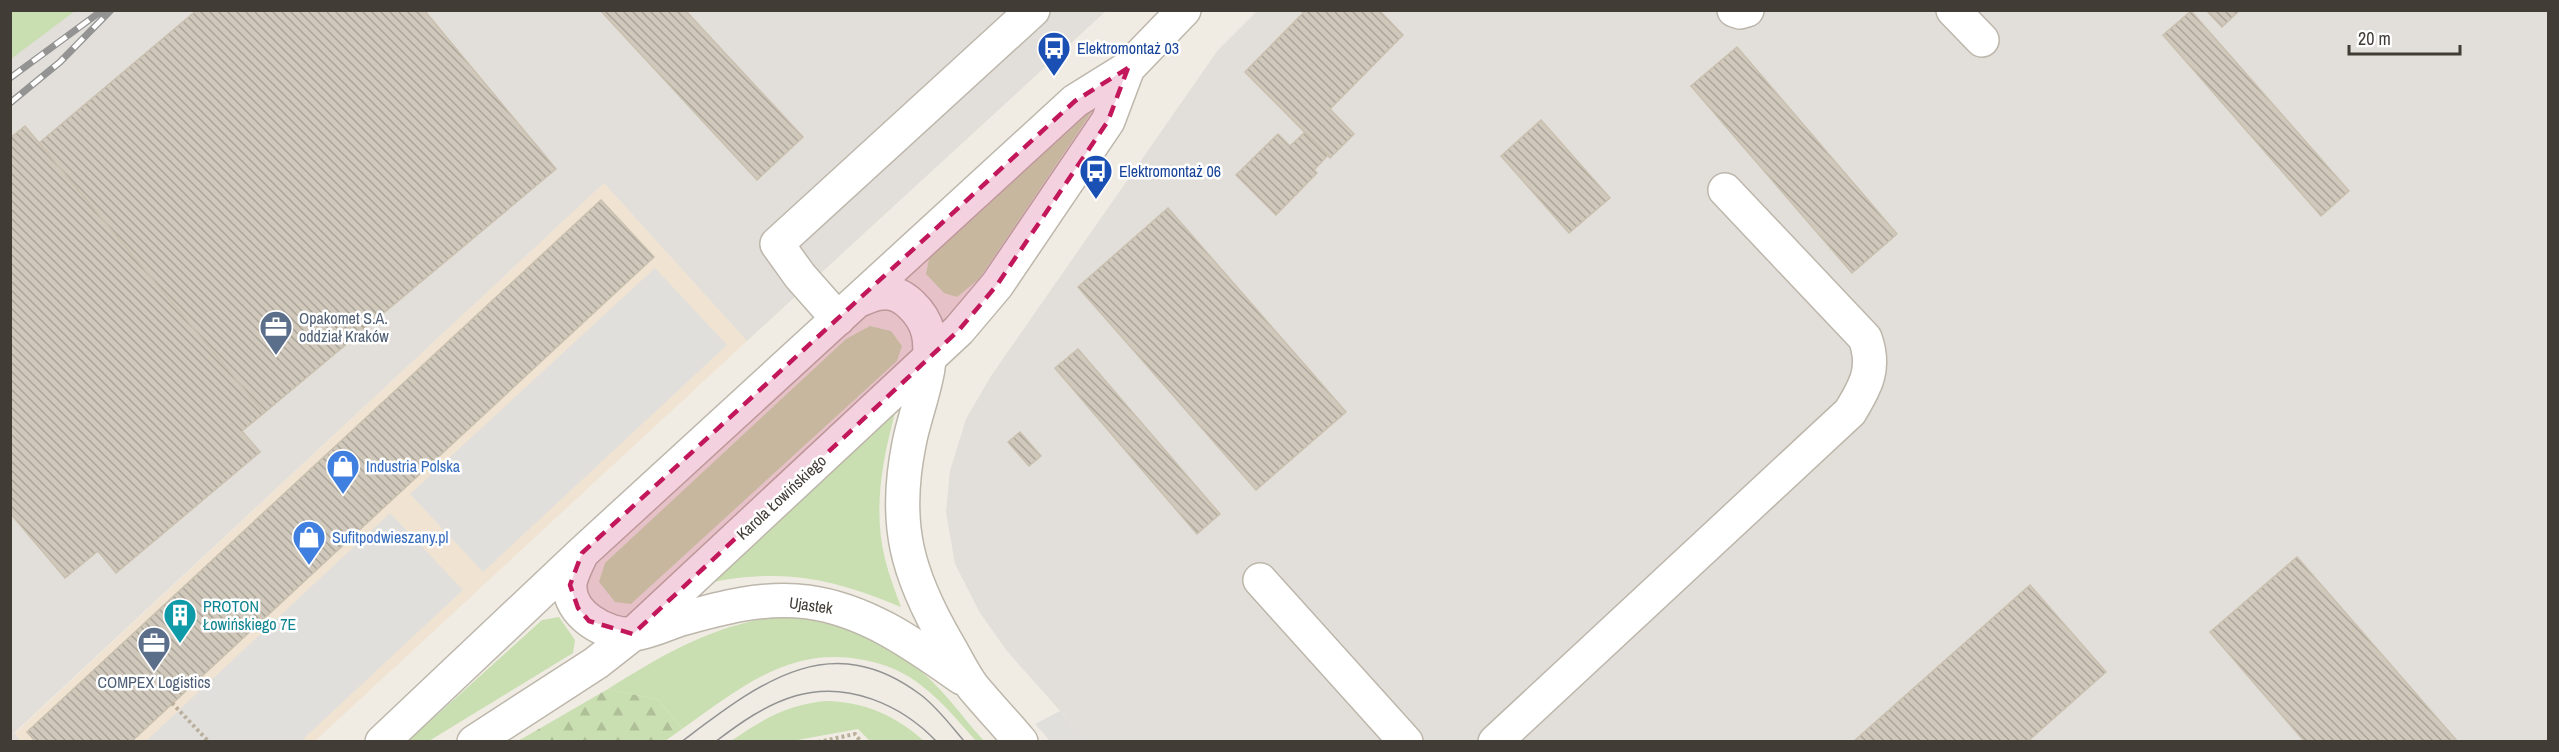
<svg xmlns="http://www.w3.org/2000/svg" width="2559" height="752" font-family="'Archivo Narrow',sans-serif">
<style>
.commercial{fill:#f0e3d1}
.industrial{fill:#e2ded9}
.green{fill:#cadfb1}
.forest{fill:url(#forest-firs)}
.parking{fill:#e1dfdc}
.building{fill:url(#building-back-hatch);stroke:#c9c0af;stroke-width:1.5}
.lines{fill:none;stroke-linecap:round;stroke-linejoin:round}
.minor-casing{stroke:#bdb7ab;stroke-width:36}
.path{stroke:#baaf9b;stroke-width:4;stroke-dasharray:3 3;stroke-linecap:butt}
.minor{stroke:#fff;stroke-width:33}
.tram{stroke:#939393;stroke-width:1.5}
.rail-casing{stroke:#939393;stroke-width:7}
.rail{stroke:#fff;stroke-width:4.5;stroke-dasharray:14;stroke-linecap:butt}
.marked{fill:#c2185b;fill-opacity:0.2;stroke:#c2185b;stroke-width:4.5;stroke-dasharray:12 8;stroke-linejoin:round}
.labels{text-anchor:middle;stroke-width:5;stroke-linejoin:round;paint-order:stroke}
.transit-label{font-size:16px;fill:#164399;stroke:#fff;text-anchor:start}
.service-label{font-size:16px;fill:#4e5e75;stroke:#fff;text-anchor:start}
.shop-label{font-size:16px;fill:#366cbe;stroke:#fff;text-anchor:start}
.street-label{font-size:16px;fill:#413c35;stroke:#fff}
.culture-label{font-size:16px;fill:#0d838f;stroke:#fff;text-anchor:start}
</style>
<defs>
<pattern id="forest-firs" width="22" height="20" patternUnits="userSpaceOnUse" patternTransform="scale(1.5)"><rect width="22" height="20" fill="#cadfb1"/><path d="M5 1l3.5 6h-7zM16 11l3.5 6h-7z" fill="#afc099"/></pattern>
<pattern id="building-back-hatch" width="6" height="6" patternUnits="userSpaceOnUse" patternTransform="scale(1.5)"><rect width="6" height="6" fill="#d0c8bb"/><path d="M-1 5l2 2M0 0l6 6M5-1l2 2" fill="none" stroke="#aaa499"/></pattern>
</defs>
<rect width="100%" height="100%" fill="#f0ece4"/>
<!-- commercial -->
<path class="commercial" d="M604 183 747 341 315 741 21 742 14 734Z"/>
<!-- industrial -->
<path class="industrial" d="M10 11H1106L747 341 604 183 14 733 21 742 10 741Z
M1257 11H2548V741H1087L1007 651 980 613 955 564 946 512 950 471 966 419 991 376 1218 50Z"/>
<!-- green -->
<path class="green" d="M11 10H75V11L11 59Z
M1095 107 979 279 957 297 944 293 926 274 929 259Z
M870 326 891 331 902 346 897 361 631 604 615 602 599 582 605 563 846 339Z
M895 413C882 462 873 509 885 559 889 575 895 591 901 607 833 579 786 568 713 582Z
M559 617 575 640 573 653 429 741H408L542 620Z
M775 617C826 618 876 635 916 667 942 687 962 717 984 741H976C959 722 943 702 922 686 905 672 885 664 864 660 789 645 739 689 682 729L659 700 608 689C660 656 713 625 775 617Z
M826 701C865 702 895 715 924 741H870L858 729 792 741H731C761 720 789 704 826 701Z"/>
<!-- forest -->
<path class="forest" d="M608 689 659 700 682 729 665 741H518Z"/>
<!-- parking -->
<path class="parking" d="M655 268 727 345 483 572 410 494Z
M390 513 463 590 301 741H146Z
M1060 711 1087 741H1050L1035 724Z"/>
<!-- building -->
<path class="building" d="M197 10H424L556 169 264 413 39 143Z
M600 10H685L803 137 757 180Z
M1306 10H1379L1403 35 1330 109 1354 134 1330 158 1245 72Z
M2206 10H2240L2222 27Z
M2191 11 2349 191 2321 216 2163 35Z
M1737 47 1897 234 1852 273 1691 86Z
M1541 120 1610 198 1569 233 1501 156Z
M25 126 264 413 242 431 260 452 116 573 98 551 65 578 10 513V138Z
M1305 132 1328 155 1314 170 1317 173 1276 215 1236 175 1278 134 1290 146Z
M601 200 654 257 381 510 328 453Z
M1168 208 1346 412 1256 490 1078 287Z
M1078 349 1220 514 1197 534 1055 368Z
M1020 432 1041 456 1029 466 1008 442Z
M328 453 381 510 131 742H36L27 732Z
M2297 557 2458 742H2305L2210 632Z
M2030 585 2106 672 2027 742H1853Z"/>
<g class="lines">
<defs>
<path id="minor" d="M1734 10 1740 12 1747 10
M1953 10 1982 40
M857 301C865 298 874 293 883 293 903 291 923 313 928 332 936 365 915 411 909 444 893 524 907 574 947 643 956 658 963 674 973 687 988 705 1005 723 1021 742
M838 319 800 276 777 244 1033 10
M582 553C578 562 572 572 570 583 567 614 607 637 634 634 649 632 664 625 678 620 720 608 764 596 808 602 867 610 915 645 962 678
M1260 580 1406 742
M382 742 582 553 1075 101 1128 68 1184 10
M474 742 596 663 633 634 959 330 997 285 1108 121 1128 68
M1495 742 1850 412C1866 386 1876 368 1865 338L1725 190"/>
</defs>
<!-- minor casing -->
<use href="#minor" class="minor-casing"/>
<!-- path -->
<path class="path" d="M172 703 209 742
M818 742 855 734 861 742"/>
<!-- minor -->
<use href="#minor" class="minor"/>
<!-- tram -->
<path class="tram" d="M681 742C756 686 829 625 921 695 938 708 951 726 965 742
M715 742C740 723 765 705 795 696 847 681 901 704 937 742"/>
<defs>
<path id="rail" d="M10 78 100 12
M10 103 60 62 111 10"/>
</defs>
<!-- rail casing -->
<use href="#rail" class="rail-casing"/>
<!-- rail -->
<use href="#rail" class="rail"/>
</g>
<!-- marked area -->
<path class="marked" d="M1128 68 1108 121 997 285 959 330 633 634 589 621 578 608 570 585 582 553 1075 101Z"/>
<!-- icons -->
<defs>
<symbol id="bus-pin" viewBox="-11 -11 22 30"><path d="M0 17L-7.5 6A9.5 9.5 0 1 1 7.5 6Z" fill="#1a4fb4" stroke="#fff"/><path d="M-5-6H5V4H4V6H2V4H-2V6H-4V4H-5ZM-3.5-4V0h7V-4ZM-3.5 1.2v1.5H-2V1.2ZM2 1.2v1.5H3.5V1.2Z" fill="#fff"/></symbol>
<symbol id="office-pin" viewBox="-11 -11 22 30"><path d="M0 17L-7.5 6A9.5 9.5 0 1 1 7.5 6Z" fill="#5c6f8a" stroke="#fff"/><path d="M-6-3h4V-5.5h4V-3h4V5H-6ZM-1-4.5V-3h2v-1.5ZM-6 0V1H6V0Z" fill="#fff"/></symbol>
<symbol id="shop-pin" viewBox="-11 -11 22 30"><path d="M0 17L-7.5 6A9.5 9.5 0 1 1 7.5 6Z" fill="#3f7fe0" stroke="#fff"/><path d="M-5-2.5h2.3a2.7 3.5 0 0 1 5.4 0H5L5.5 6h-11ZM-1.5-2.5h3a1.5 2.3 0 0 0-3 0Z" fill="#fff"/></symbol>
<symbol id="building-pin" viewBox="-11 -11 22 30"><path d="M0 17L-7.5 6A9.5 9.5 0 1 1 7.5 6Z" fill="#0f9aa8" stroke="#fff"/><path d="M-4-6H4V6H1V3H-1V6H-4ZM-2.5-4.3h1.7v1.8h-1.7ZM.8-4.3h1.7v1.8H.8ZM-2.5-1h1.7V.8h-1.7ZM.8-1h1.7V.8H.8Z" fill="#fff"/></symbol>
</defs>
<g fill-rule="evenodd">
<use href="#bus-pin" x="1035" y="29" width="38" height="52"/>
<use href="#bus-pin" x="1077" y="152" width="38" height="52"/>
<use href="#office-pin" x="257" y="308" width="38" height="52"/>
<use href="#shop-pin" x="324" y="447" width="38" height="52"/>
<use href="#shop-pin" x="290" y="518" width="38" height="52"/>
<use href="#building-pin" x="161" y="596" width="38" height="52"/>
<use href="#office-pin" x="135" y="624" width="38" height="52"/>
</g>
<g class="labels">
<!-- transit labels -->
<g class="transit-label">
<text x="1077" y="54">Elektromontaż 03</text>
<text x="1119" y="177">Elektromontaż 06</text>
</g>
<!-- service labels -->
<g class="service-label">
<text x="299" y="324">Opakomet S.A.<tspan x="299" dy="18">oddział Kraków</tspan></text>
<text x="154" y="688" text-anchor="middle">COMPEX Logistics</text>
</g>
<!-- shop labels -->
<g class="shop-label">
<text x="366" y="472">Industria Polska</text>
<text x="332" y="543">Sufitpodwieszany.pl</text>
</g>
<!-- street labels -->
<g class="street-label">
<text transform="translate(781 497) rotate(-43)" y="6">Karola Łowińskiego</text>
<text transform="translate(811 605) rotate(8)" y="6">Ujastek</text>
</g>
<!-- culture labels -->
<g class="culture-label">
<text x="203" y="612">PROTON<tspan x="203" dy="18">Łowińskiego 7E</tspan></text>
</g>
</g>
<!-- border -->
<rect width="2559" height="752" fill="none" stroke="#413c35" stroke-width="24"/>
<!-- scale -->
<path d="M2349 45v9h111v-9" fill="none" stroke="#413c35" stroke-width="3"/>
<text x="2358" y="45" font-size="18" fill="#413c35" stroke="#ffffff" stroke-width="4.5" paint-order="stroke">20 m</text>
</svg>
